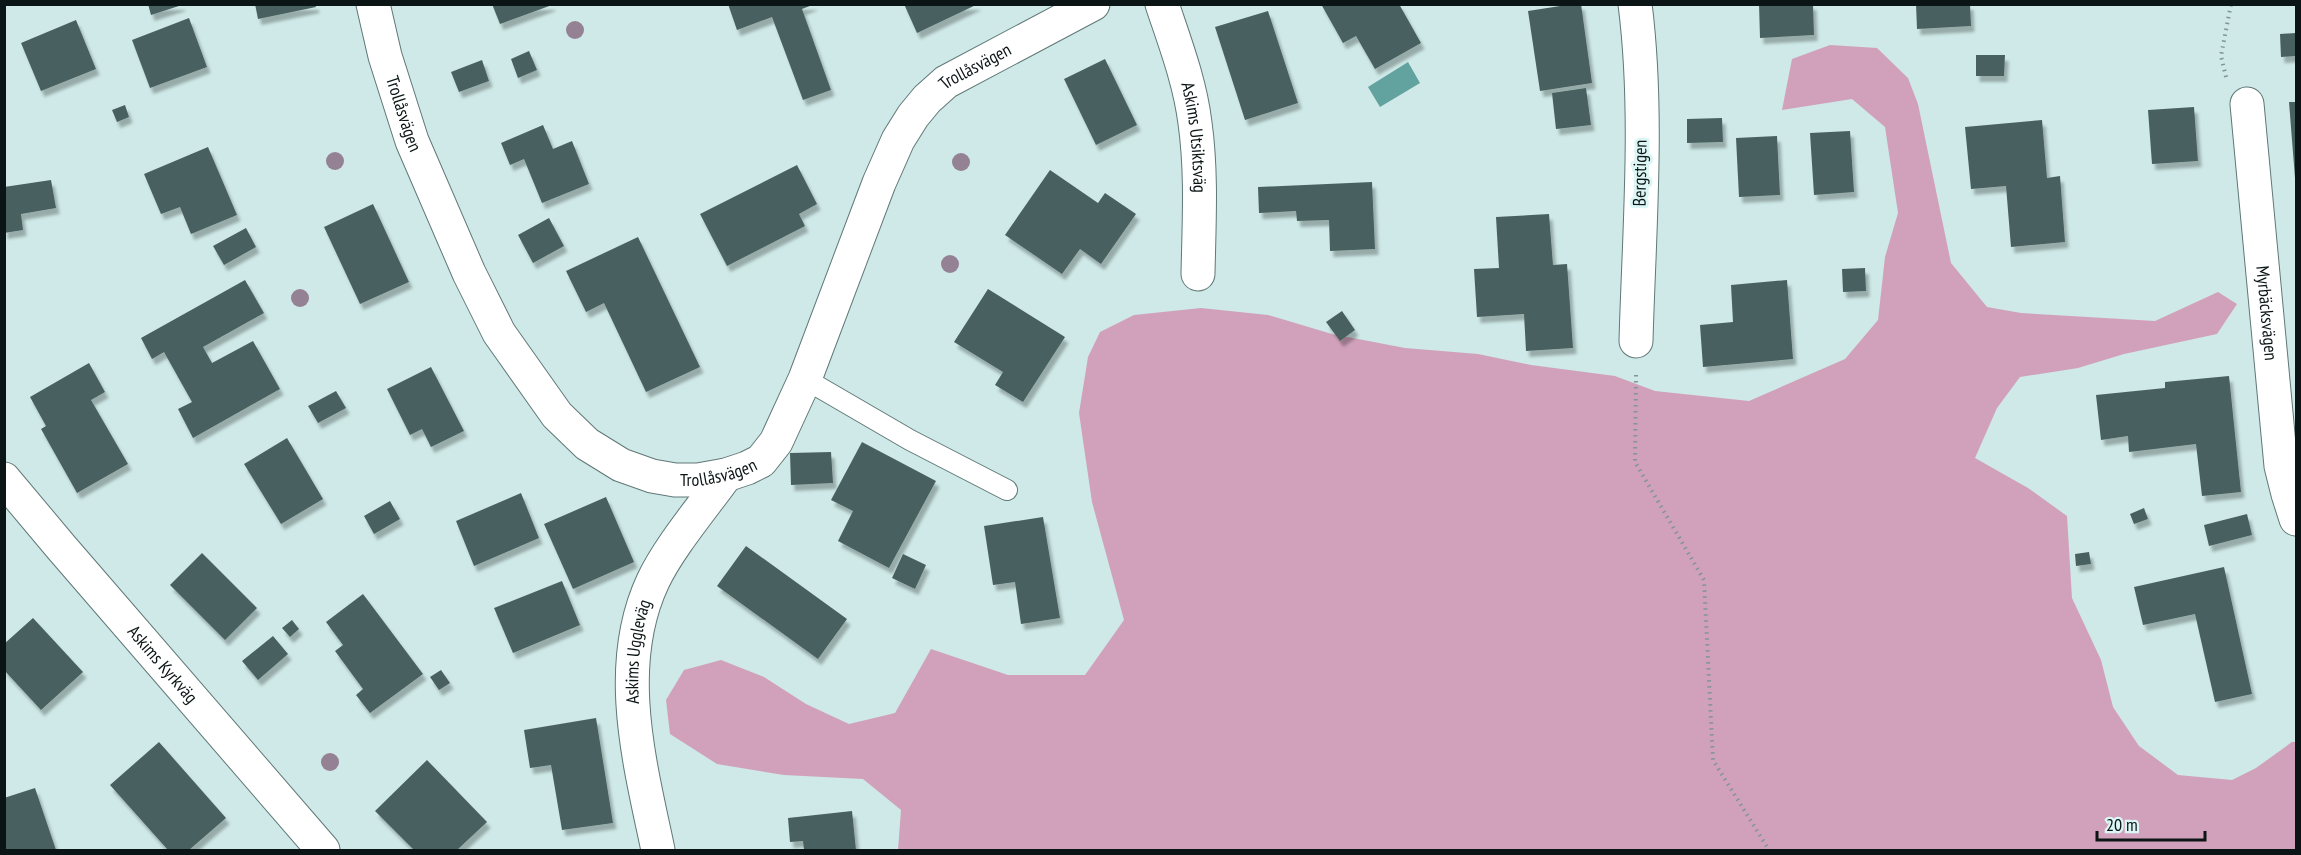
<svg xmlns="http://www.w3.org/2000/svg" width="2301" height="855" font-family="'PT Sans Narrow',sans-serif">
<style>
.forest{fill:#d1a1bb}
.water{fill:#62a29f}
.building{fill:#496160;filter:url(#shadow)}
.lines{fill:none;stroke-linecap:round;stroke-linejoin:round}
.service-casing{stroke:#607877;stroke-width:22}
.minor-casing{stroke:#607877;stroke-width:35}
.path{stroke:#829594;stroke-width:4;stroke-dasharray:1.5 4.5;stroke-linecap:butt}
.service{stroke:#fff;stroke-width:20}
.minor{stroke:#fff;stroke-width:33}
.tree{fill:#958194}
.labels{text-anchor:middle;stroke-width:6;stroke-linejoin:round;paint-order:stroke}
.street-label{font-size:18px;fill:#0c1515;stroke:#dbf6f5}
</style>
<defs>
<filter id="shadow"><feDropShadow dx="3.5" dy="6" stdDeviation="1.5" flood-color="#0004"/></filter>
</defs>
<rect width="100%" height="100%" fill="#cee9e7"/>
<!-- forest -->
<path class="forest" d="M1830 45 1877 48 1908 78 1918 104 1951 263 1987 307 2021 313 2155 321 2218 292 2237 304 2217 334 2124 354 2078 368 2020 377 1997 408 1975 458 2028 488 2067 516 2072 598 2101 660 2113 707 2139 746 2178 775 2232 780 2256 768 2292 742H2296V850H898L901 810 863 779 784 775 717 764 670 734 666 700 684 670 721 660 764 677 806 704 849 724 895 713 931 649 1008 675H1085L1124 620 1092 502 1079 413 1088 357 1100 332 1134 315 1201 308 1268 315 1332 334 1405 348 1478 354 1531 365 1615 376 1655 391 1749 401 1845 359 1878 320 1885 257 1898 213 1885 127 1852 99 1782 110 1792 59Z"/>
<!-- water -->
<path class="water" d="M1408 62 1420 83 1380 107 1368 87Z"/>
<!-- building -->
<path class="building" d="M148 4H182V5L151 15Z
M255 4H315L316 7 258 19Z
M492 4H552V5L500 24Z
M728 4H815L802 9 831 90 803 100 772 17 737 30Z
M904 4H978L917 33Z
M1321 4H1399L1421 43 1375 69 1356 36 1343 43Z
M1573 4H1581L1592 83 1540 91 1528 11Z
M1759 4H1813L1814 35 1760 38Z
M1916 4H1970L1971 26 1917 29Z
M1268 11 1298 103 1245 120 1215 27Z
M189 18 207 67 150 88 132 40Z
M76 20 96 69 41 91 21 43Z
M2296 33V56L2281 57 2280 34Z
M529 51 537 70 518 78 511 59Z
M1976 55H2005L2004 76H1976Z
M1105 59 1137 125 1096 145 1064 79Z
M482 60 489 81 459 92 451 72Z
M1586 88 1591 125 1556 129 1552 93Z
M2289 102H2296V178H2295Z
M125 105 129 117 117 122 112 110Z
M2194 107 2198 161 2152 164 2148 110Z
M1722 118 1723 142 1687 143V119Z
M2042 120 2047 178 2060 176 2065 242 2011 247 2006 186 1971 189 1965 127Z
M543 125 553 149 572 141 589 184 542 203 524 159 510 165 501 143Z
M1850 131 1854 192 1814 195 1810 133Z
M1777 136 1780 195 1739 197 1736 138Z
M208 147 237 215 191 234 180 207 161 214 144 174Z
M797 165 817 204 799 214 805 226 727 266 700 214Z
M1050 170 1098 203 1105 193 1136 214 1101 264 1080 249 1062 274 1005 235Z
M51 180 56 208 21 214 23 230 4 233V187Z
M1372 182 1375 249 1330 251 1329 220 1297 221 1296 211 1259 213 1258 187Z
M373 204 409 282 360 304 324 227Z
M1549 214 1553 265 1567 264 1573 348 1526 351 1524 314 1477 317 1474 269 1499 268 1496 217Z
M549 218 564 246 533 263 518 235Z
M246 228 256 247 224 265 213 246Z
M638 237 700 367 646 392 604 303 586 312 566 271Z
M1865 268 1866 291 1843 292 1842 269Z
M245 280 264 313 203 347 212 363 253 341 280 389 193 438 178 409 192 402 164 352 152 359 141 338Z
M1787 280 1793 359 1703 367 1700 325 1733 322 1731 285Z
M988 289 1065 337 1023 402 995 385 1003 372 954 342Z
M1342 311 1355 330 1340 341 1326 322Z
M89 363 105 392 91 400 128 464 77 493 41 429 46 426 30 397Z
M431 367 464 431 431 447 422 429 410 435 387 389Z
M2229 376 2241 492 2202 496 2196 444 2129 452 2128 436 2101 440 2096 395 2165 388V382Z
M336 391 346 408 318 423 308 406Z
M287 438 323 499 281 524 244 464Z
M862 442 936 481 889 568 838 541 853 511 831 500Z
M831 452 833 483 791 485 790 453Z
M521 493 539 538 474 566 456 521Z
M606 497 634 562 573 589 544 524Z
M390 501 400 519 374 534 364 516Z
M2144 508 2148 519 2134 524 2130 514Z
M2247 514 2252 535 2209 546 2204 525Z
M1043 517 1060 618 1021 624 1015 582 993 585 984 526Z
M746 546 847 619 818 659 717 586Z
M2089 552 2091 564 2076 566 2075 554Z
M202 553 257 608 225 640 170 585Z
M903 554 926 565 915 589 892 578Z
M2224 567 2252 694 2215 702 2195 614 2143 625 2134 587Z
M562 581 580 625 513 653 494 608Z
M363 594 423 674 370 713 356 695 363 689 335 651 343 645 326 622Z
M33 618 83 672 41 710 4 670V644Z
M292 620 299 629 290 637 282 628Z
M273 636 288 654 258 680 242 661Z
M441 670 450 683 439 690 430 677Z
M596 718 613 823 562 830 551 765 530 768 524 730Z
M159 742 226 818 189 850H168L110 785Z
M427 760 487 822 457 850H414L375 811Z
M35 788 56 850H4V798Z
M852 811 856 850H804L803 841 790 842 788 818Z"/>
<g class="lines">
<defs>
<path id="service" d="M805 379 910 440 1007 490"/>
<g id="minor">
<path id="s1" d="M373 4 385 56 412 141 469 273 499 333 557 415 587 444 621 465 652 476 675 480H698L726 475 747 468 761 461 776 442 805 379 879 183 898 140 913 116 927 99 946 82 1093 4"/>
<path id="s2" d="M1162 4C1175 43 1190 82 1195 123 1202 173 1199 224 1198 274"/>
<path d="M1635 4C1649 113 1639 232 1636 341"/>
<path id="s3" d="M2247 104 2281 466 2288 494 2296 519"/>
<path id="s4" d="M4 479 61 547 323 850"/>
<path id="s5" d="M658 850C640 764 613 666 653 581 669 547 703 507 726 475"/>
</g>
</defs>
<!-- service casing -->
<use href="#service" class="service-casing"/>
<!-- minor casing -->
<use href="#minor" class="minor-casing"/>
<!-- path -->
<path class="path" d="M2226 77 2221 56 2231 4
M1636 375 1635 462 1704 580 1713 760 1769 850"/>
<!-- service -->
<use href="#service" class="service"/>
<!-- minor -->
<use href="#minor" class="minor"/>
</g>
<!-- trees -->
<g class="tree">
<circle cx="575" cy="30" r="9"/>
<circle cx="335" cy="161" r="9"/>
<circle cx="961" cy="162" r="9"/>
<circle cx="950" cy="264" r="9"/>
<circle cx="300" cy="298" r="9"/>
<circle cx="330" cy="762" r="9"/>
</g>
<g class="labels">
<!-- street labels -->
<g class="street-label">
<text dy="6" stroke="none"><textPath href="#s1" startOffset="1140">Trollåsvägen</textPath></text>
<text dy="6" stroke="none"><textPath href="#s1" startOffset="114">Trollåsvägen</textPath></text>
<text dy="6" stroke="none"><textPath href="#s2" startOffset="138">Askims Utsiktsväg</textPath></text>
<text transform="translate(1640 173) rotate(-89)" y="6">Bergstigen</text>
<text dy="6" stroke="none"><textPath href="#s3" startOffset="210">Myrbäcksvägen</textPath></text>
<text dy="6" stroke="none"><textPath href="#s1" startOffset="636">Trollåsvägen</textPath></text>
<text dy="6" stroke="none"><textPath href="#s5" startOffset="201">Askims Uggleväg</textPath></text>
<text dy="6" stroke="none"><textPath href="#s4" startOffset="244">Askims Kyrkväg</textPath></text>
</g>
</g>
<!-- border -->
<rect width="2301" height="855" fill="none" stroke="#0c1515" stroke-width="12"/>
<!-- scale -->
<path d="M2097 831v9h108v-9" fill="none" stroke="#0c1515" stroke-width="3"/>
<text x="2106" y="831" font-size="18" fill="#0c1515" stroke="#dbf6f5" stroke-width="4.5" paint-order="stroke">20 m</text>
</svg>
